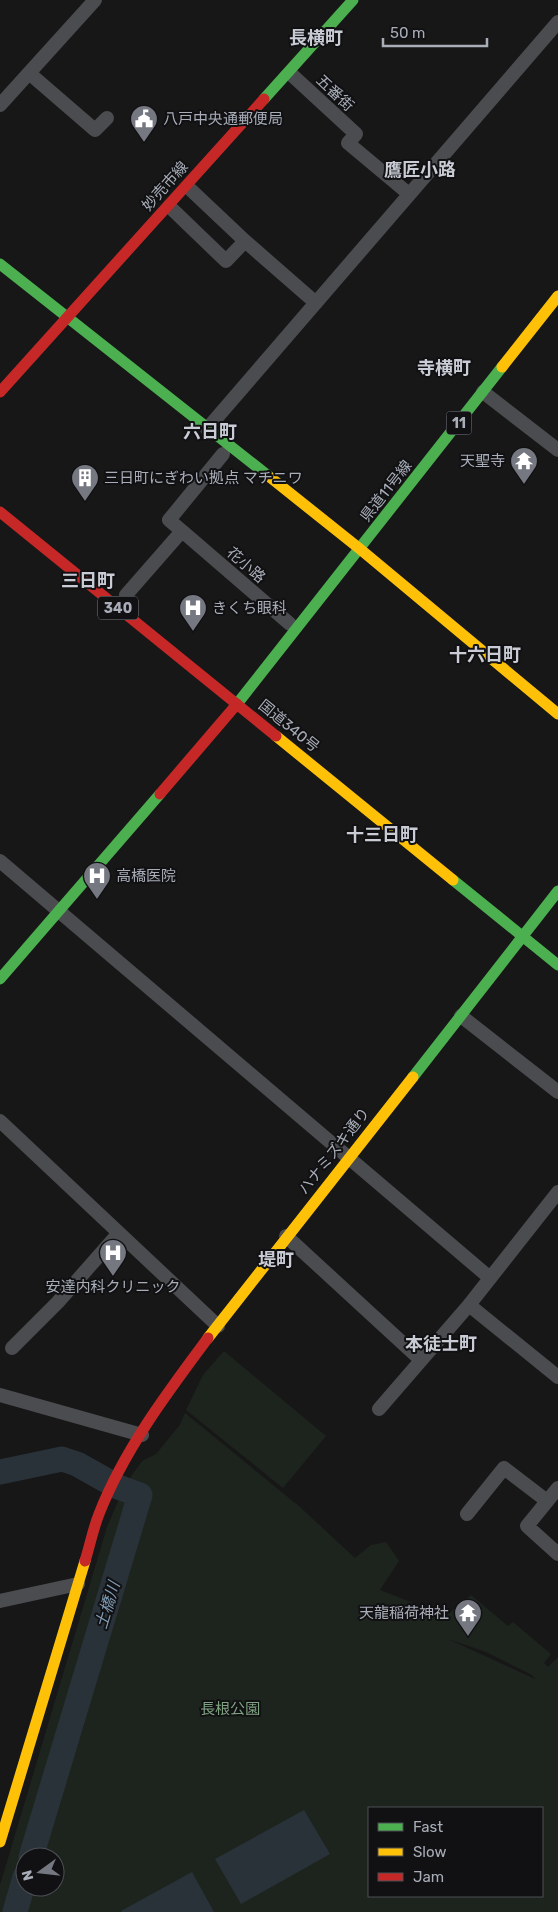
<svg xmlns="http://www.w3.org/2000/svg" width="558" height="1912" font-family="Rubik,'Noto Sans JP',sans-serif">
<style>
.green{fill:#1d241e;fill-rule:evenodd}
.water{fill:#2a3239}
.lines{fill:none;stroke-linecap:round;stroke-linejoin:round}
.river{stroke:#2a3239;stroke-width:25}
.street{stroke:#4b4c50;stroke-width:14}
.fast{stroke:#4caf50;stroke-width:11}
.slow{stroke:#ffc107;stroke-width:11}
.jam{stroke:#c62828;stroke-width:11}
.labels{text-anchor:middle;stroke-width:4;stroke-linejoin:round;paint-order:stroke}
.shield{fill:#111113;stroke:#7b7e86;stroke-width:1}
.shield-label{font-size:14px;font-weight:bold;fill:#a8adb8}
.street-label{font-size:15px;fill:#a8adb8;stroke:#111113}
.poi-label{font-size:15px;fill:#a8adb8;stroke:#111113;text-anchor:start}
.park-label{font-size:15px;fill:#7fa381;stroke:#111113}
.water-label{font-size:16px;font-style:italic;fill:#7f9bb3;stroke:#111113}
.quarter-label{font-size:18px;font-weight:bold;fill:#c9ccd4;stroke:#111113}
</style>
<rect width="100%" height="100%" fill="#171717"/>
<!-- green -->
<path class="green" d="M224 1351 326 1436 283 1488 186 1410 203 1375Z
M185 1413 300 1507 355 1558 371 1545 386 1542 399 1561 380 1590 446 1616 471 1595 508 1626 513 1622 551 1654 544 1663 548 1667 558 1657V1912H0V1885L107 1527 125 1485 142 1461 156 1454 179 1426ZM448 1639 486 1652 532 1675 535 1679ZM369 1808H542V1896H369ZM25 1857H55V1887H25Z"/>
<!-- water -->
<path class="water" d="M304 1810 330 1854 241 1904 215 1859Z
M192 1872 214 1912H122L121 1911Z"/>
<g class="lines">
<!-- river -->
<path class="river" d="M0 1472 62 1459 77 1464 118 1487 140 1495 31 1857
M15 1912 25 1877"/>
<!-- street -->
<path class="street" d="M29 73 95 130 107 118
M293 76 356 134 348 143 409 194
M0 105 95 0
M173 210 226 261 245 241 191 190
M245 241 316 303
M483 392 558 450
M207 429 558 22
M182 531 290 624
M126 595 182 531 169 520 223 454
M0 861 490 1278
M461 1016 558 1092
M0 1121 218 1326
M286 1236 421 1360
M469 1305 558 1377
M12 1348 58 1302 119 1233
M0 1395 142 1435
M379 1409 469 1305 558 1192
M558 1488 527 1526 558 1554
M467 1514 504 1468 547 1501
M0 1601 78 1584"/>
<!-- fast -->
<path class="fast" d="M264 99 353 0
M0 264 271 478
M237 704 502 367
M453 880 558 965
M0 979 160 794
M413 1077 558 891"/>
<!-- slow -->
<path class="slow" d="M502 367 558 296
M271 478 360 549 558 714
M276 736 453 880
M208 1338 413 1077
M0 1842 85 1561"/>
<!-- jam -->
<path class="jam" d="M0 392 264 99
M0 512 276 736
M160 794 237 704
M85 1561C90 1545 93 1529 99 1514 124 1450 167 1393 208 1338"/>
</g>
<!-- icons -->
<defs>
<symbol id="civic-pin" viewBox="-11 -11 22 30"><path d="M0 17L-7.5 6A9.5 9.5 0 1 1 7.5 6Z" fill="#757880" stroke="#111113"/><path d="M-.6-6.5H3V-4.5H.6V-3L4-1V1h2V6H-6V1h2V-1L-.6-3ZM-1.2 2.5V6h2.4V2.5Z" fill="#fff"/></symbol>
<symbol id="temple-pin" viewBox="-11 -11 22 30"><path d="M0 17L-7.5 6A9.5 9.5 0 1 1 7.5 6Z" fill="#757880" stroke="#111113"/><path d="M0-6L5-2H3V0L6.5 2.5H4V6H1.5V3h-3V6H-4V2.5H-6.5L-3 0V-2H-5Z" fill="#fff"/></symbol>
<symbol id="building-pin" viewBox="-11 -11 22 30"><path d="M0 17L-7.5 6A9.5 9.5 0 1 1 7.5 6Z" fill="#757880" stroke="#111113"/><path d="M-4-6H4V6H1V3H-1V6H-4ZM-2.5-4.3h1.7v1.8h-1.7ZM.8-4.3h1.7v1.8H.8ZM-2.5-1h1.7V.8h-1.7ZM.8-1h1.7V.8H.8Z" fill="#fff"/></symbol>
<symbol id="hospital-pin" viewBox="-11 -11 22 30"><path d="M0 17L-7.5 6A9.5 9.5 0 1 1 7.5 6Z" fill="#757880" stroke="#111113"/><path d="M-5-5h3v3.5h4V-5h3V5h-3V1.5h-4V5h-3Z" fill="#fff"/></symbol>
</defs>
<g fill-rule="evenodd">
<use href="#civic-pin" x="128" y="103" width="32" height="43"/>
<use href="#temple-pin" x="508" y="445" width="32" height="43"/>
<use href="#building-pin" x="69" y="462" width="32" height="43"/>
<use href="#hospital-pin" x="177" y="592" width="32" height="43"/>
<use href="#hospital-pin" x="81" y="860" width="32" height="43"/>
<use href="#hospital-pin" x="97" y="1237" width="32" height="43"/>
<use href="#temple-pin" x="452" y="1597" width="32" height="43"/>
</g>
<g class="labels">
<!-- shield labels -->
<g class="shield">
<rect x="446.5" y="411.5" width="25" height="23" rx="4"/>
<rect x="98" y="596.5" width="40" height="23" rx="4"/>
</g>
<g class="shield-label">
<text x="459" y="428">11</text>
<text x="118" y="613">340</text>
</g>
<!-- street labels -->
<g class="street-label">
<text transform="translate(335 93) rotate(43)" y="5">五番街</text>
<text transform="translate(165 186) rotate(-48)" y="5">妙売市線</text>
<text transform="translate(386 491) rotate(-52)" y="5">県道11号線</text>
<text transform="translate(246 565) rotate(41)" y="5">花小路</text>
<text transform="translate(289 726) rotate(39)" y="5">国道340号</text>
<text transform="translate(334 1151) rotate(-52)" y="5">ハナミズキ通り</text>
</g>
<!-- poi labels -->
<g class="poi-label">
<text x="163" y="124">八戸中央通郵便局</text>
<text x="505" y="466" text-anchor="end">天聖寺</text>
<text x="104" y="483">三日町にぎわい拠点 マチニワ</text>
<text x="212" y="613">きくち眼科</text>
<text x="116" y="881">高橋医院</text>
<text x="113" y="1292" text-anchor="middle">安達内科クリニック</text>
<text x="449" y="1618" text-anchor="end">天龍稲荷神社</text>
</g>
<!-- park labels -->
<g class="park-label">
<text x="230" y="1714">長根公園</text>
</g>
<!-- water labels -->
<g class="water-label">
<text transform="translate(107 1605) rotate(-73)" y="6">土橋川</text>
</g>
<!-- quarter labels -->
<g class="quarter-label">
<text x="316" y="44">長横町</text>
<text x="420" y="176">鷹匠小路</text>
<text x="444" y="374">寺横町</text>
<text x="210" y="438">六日町</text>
<text x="88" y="587">三日町</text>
<text x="485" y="661">十六日町</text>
<text x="382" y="841">十三日町</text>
<text x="276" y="1266">堤町</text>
<text x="441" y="1350">本徒士町</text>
</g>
</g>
<!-- legend -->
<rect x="368" y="1807" width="175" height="90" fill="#111113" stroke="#4d4f55"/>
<rect x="378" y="1823" width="25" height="8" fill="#4caf50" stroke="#4d4f55"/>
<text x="413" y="1832" font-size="15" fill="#a8adb8">Fast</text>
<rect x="378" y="1848" width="25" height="8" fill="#ffc107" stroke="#4d4f55"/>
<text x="413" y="1857" font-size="15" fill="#a8adb8">Slow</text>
<rect x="378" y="1873" width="25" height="8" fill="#c62828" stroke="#4d4f55"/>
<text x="413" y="1882" font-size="15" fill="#a8adb8">Jam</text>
<!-- north arrow -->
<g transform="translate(40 1872) rotate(255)"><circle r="24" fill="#111113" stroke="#4d4f55"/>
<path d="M0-4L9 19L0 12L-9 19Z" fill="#757880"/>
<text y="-8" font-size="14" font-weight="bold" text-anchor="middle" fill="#a8adb8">N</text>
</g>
<!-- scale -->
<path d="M383 38v8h104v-8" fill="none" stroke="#a8adb8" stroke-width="2.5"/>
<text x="390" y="38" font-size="15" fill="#a8adb8" stroke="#111113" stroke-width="4" paint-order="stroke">50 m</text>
</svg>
